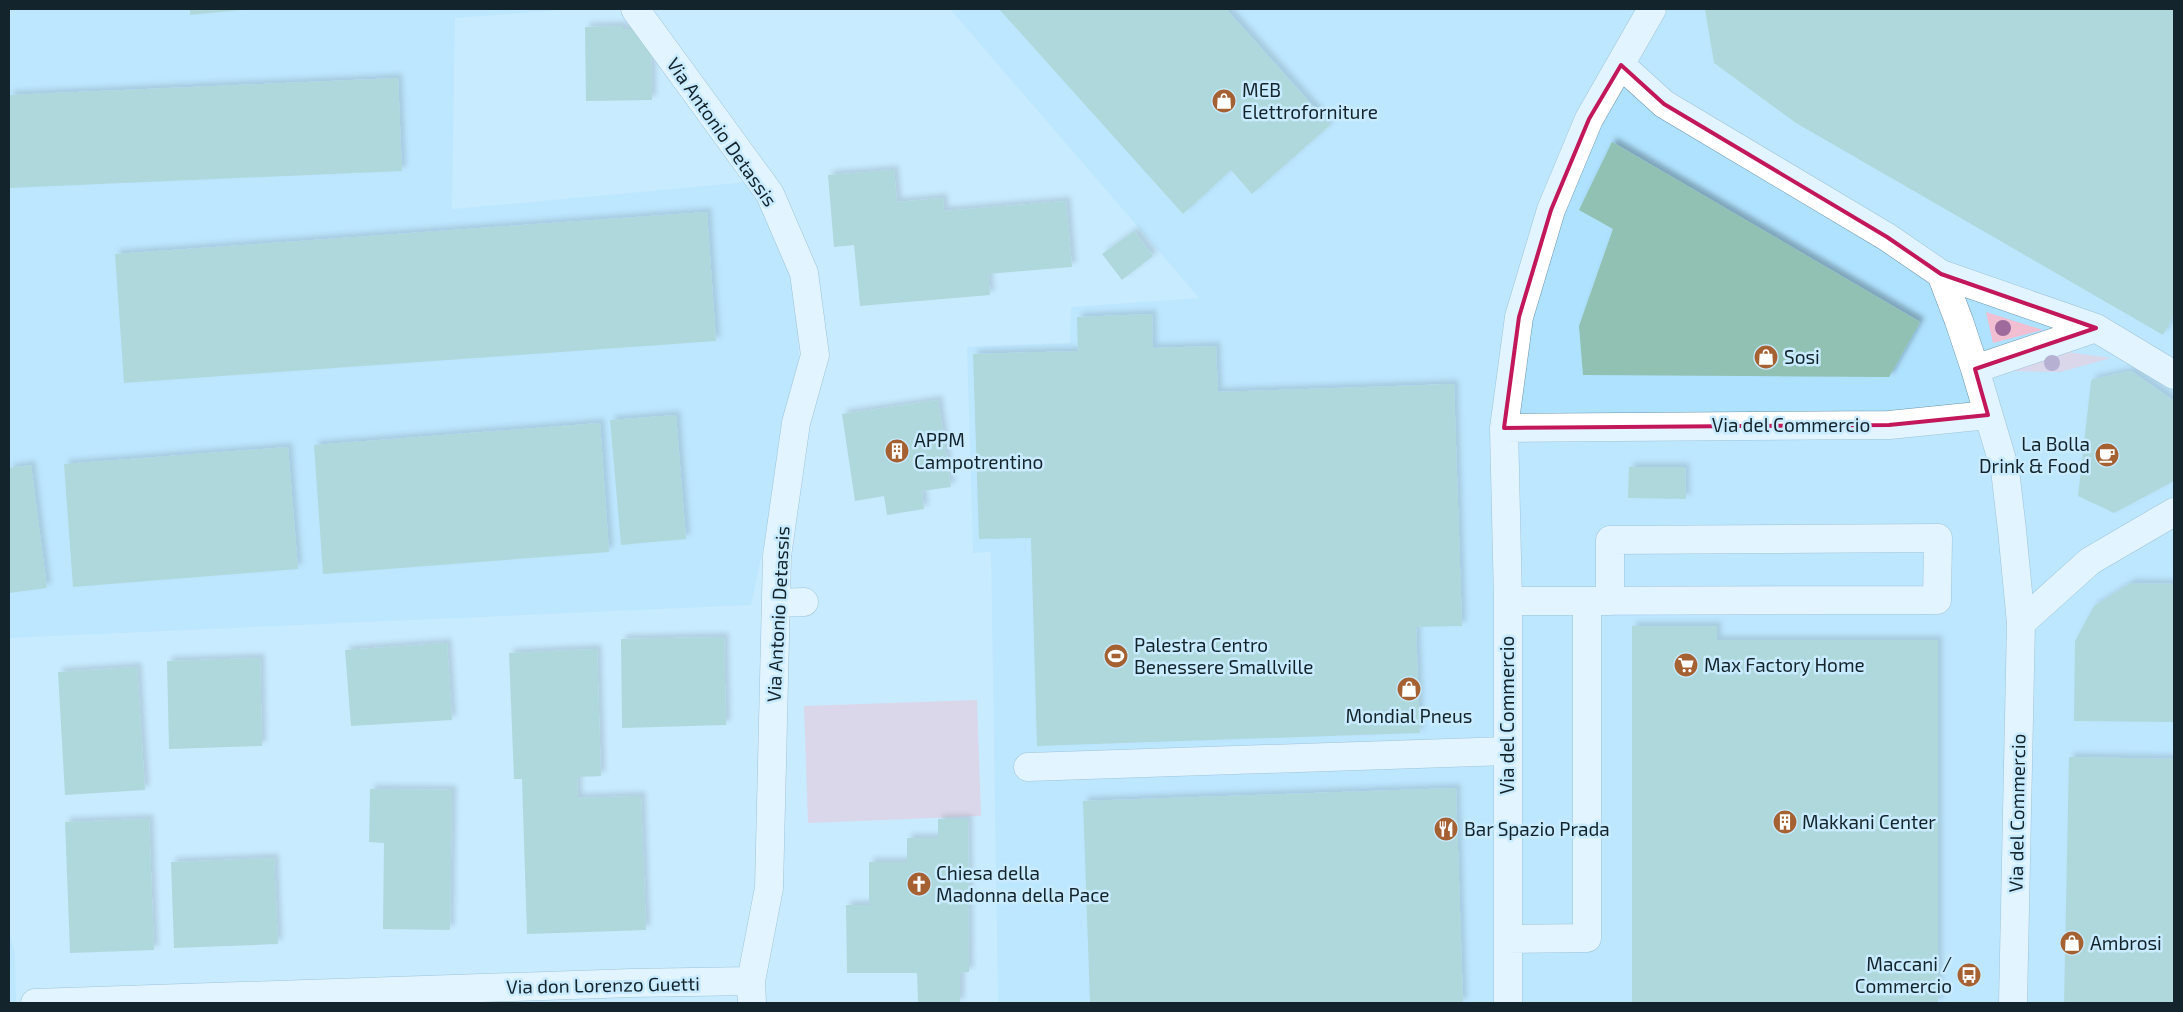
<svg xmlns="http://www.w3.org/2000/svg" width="2183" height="1012" font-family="'Exo 2',sans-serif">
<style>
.built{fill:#afe2ff}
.green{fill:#f1bed2}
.building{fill:#91c1b2;filter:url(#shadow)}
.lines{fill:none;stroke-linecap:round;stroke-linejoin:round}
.minor-casing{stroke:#6b94aa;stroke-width:29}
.minor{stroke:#fff;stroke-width:28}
.tree{fill:#9f6b9c}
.marked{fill:none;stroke:#c2185b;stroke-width:4;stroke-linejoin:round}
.labels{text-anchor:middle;stroke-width:5;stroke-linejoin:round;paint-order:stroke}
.poi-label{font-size:19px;fill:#13242d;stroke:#c9ebff;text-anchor:start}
.street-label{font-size:19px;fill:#13242d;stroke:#c9ebff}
</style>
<defs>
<filter id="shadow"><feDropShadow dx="4.5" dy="-4.5" stdDeviation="2.5" flood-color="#0004"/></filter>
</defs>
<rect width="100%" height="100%" fill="#c9ebff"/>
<!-- built -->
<path class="built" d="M9 9H576L455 18 452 209 748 182 794 276 800 373 751 605 9 638Z
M950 9H2174V1003H998L991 552 973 553 967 347 1070 343 1071 307 1199 298Z
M9 930 15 954 16 1003H9Z"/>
<!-- green -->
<path class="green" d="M1986 312 2043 330 1993 343Z
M2060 351 2111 358 2060 372 2004 371Z
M977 700 981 816 808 823 804 706Z"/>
<!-- building -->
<path class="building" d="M190 9H241V10L190 15Z
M999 9H1226L1330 125 1252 194 1231 170 1183 214Z
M1705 9H2174V315L2163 335 1796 123 1714 63Z
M623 26V29H645L651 45 652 100 586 101 585 27Z
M398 78 402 171 9 188V95Z
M1612 142 1920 322 1889 377 1583 375 1579 326 1613 229 1579 210Z
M894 170 897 202 943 198 944 211 1066 201 1072 267 988 274 990 295 860 306 854 245 834 247 828 175Z
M707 212 716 341 124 383 115 254Z
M1134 231 1153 256 1122 280 1102 254Z
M1152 314 1153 348 1216 346 1218 392 1454 384 1462 626 1416 627 1420 733 1037 746 1031 538 979 539 973 354 1078 351 1077 317Z
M2131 371 2174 401V481L2114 513 2078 496 2091 381 2093 379Z
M938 400 951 487 922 491 924 509 887 515 884 496 855 501 842 414Z
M676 415 686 539 621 545 610 420Z
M600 423 609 552 323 574 314 445Z
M288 447 298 569 73 587 64 464Z
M31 465 47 588 9 593V468Z
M1629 467H1685L1686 499 1628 498Z
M2131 583 2174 584V722L2074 721 2075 641 2094 606Z
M1632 626H1717V640H1938V1003H1632Z
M724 637 726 725 622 728 621 639Z
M447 643 452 720 351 726 345 650Z
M597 649 601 776 577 777 578 798 641 796 646 930 527 934 522 779H514L509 653Z
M260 658 262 746 169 749 167 661Z
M137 667 145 790 65 795 58 672Z
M2069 757 2174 759V1003H2064Z
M1456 788 1463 1003H1090L1083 801Z
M370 789 452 790 450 930 383 929 384 843 369 842Z
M149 819 154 950 70 953 65 822Z
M938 819H968L969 972 960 973V1003H918L917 973H847L846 905H869V862H907V838H938Z
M274 858 278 944 174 948 171 862Z"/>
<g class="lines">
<defs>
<path id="minor" d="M635 9 770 194 804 273 815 355 796 423 777 556 769 888 751 981 752 1003
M1621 65 1664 104 1887 237 1941 274 2096 328 2174 375
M1941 274 1959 321 1975 369 2005 470 2012 530 2021 623 2013 1003
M1975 369 2096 328
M1504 428 1889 425 1988 415
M1508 601 1937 600 1938 538 1610 540V601
M776 603 804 602
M2021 623 2090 561 2174 512
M1028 767 1507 751
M1508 939 1587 938V601
M35 1003 632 983 751 981
M1508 1003V601L1504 428 1519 317 1551 210 1589 119 1652 9"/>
</defs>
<!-- minor casing -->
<use href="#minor" class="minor-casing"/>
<!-- minor -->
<use href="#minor" class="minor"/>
</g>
<!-- trees -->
<g class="tree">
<circle cx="2003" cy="328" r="8"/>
<circle cx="2052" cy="363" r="8"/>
</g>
<!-- marked area -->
<path d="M0 0H2183V1012H0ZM1621 65 1664 104 1887 237 1941 274 2096 328 1975 369 1988 415 1889 425 1504 428 1519 317 1551 210 1589 119Z" fill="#c9ebff" fill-opacity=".55" fill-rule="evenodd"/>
<path class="marked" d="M1621 65 1664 104 1887 237 1941 274 2096 328 1975 369 1988 415 1889 425 1504 428 1519 317 1551 210 1589 119Z"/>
<!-- icons -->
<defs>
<symbol id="shop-disc" viewBox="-11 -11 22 22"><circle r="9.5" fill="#a56132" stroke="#c9ebff"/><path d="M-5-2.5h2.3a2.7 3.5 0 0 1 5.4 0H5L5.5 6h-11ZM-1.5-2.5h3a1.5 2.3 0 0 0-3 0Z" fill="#fff"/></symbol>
<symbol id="building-disc" viewBox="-11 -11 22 22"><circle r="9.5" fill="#a56132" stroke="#c9ebff"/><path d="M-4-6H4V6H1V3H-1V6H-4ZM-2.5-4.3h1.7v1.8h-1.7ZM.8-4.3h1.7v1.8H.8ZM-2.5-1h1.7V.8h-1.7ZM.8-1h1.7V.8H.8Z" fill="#fff"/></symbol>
<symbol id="cafe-disc" viewBox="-11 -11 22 22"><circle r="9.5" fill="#a56132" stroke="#c9ebff"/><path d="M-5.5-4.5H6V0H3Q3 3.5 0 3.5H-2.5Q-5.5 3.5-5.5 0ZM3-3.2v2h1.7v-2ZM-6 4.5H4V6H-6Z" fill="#fff"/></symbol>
<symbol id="stadium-disc" viewBox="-11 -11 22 22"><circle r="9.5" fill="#a56132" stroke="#c9ebff"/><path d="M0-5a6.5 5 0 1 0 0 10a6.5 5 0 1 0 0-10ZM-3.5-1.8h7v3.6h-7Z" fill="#fff"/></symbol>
<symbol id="supermarket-disc" viewBox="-11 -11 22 22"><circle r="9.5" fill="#a56132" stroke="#c9ebff"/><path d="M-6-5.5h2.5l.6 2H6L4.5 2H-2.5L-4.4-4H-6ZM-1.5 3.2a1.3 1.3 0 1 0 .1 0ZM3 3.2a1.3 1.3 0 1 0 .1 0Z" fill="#fff"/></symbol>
<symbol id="restaurant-disc" viewBox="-11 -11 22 22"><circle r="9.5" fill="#a56132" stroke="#c9ebff"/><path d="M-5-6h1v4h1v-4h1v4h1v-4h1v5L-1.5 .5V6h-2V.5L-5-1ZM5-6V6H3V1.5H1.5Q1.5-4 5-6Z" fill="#fff"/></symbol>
<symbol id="church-disc" viewBox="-11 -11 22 22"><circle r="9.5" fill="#a56132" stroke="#c9ebff"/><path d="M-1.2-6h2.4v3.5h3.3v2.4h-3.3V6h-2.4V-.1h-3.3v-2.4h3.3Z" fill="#fff"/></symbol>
<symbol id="bus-disc" viewBox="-11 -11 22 22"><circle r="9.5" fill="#a56132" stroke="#c9ebff"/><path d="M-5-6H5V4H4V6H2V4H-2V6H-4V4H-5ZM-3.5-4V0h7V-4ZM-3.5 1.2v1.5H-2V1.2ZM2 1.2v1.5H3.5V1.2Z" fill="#fff"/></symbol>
</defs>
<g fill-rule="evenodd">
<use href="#shop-disc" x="1210" y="87" width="28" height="28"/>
<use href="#shop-disc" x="1752" y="343" width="28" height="28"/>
<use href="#building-disc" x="883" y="437" width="28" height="28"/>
<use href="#cafe-disc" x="2093" y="441" width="28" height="28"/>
<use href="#stadium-disc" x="1102" y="642" width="28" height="28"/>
<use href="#supermarket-disc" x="1672" y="651" width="28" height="28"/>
<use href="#shop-disc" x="1395" y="675" width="28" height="28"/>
<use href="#building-disc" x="1771" y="808" width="28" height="28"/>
<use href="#restaurant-disc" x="1432" y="815" width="28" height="28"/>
<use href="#church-disc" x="905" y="870" width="28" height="28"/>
<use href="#shop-disc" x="2058" y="929" width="28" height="28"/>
<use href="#bus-disc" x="1955" y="961" width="28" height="28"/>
</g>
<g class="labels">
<!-- poi labels -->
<g class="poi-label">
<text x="1242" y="97">MEB<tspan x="1242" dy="22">Elettroforniture</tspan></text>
<text x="1784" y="364">Sosi</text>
<text x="914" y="447">APPM<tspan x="914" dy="22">Campotrentino</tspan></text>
<text x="2090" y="451" text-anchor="end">La Bolla<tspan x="2090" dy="22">Drink &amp; Food</tspan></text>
<text x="1134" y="652">Palestra Centro<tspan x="1134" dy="22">Benessere Smallville</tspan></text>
<text x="1704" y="672">Max Factory Home</text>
<text x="1409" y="723" text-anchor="middle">Mondial Pneus</text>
<text x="1802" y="829">Makkani Center</text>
<text x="1464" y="836">Bar Spazio Prada</text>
<text x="936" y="880">Chiesa della<tspan x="936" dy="22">Madonna della Pace</tspan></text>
<text x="2090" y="950">Ambrosi</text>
<text x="1952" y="971" text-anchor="end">Maccani /<tspan x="1952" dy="22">Commercio</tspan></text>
</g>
<!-- street labels -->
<g class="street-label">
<text transform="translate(722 132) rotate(55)" y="7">Via Antonio Detassis</text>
<text x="1791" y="432">Via del Commercio</text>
<text transform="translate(778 614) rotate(-87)" y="7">Via Antonio Detassis</text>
<text transform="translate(1507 715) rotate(-90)" y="7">Via del Commercio</text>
<text transform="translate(2017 813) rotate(-89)" y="7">Via del Commercio</text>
<text transform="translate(603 985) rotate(-1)" y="7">Via don Lorenzo Guetti</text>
</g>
</g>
<!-- border -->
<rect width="2183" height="1012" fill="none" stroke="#13242d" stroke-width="20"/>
</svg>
